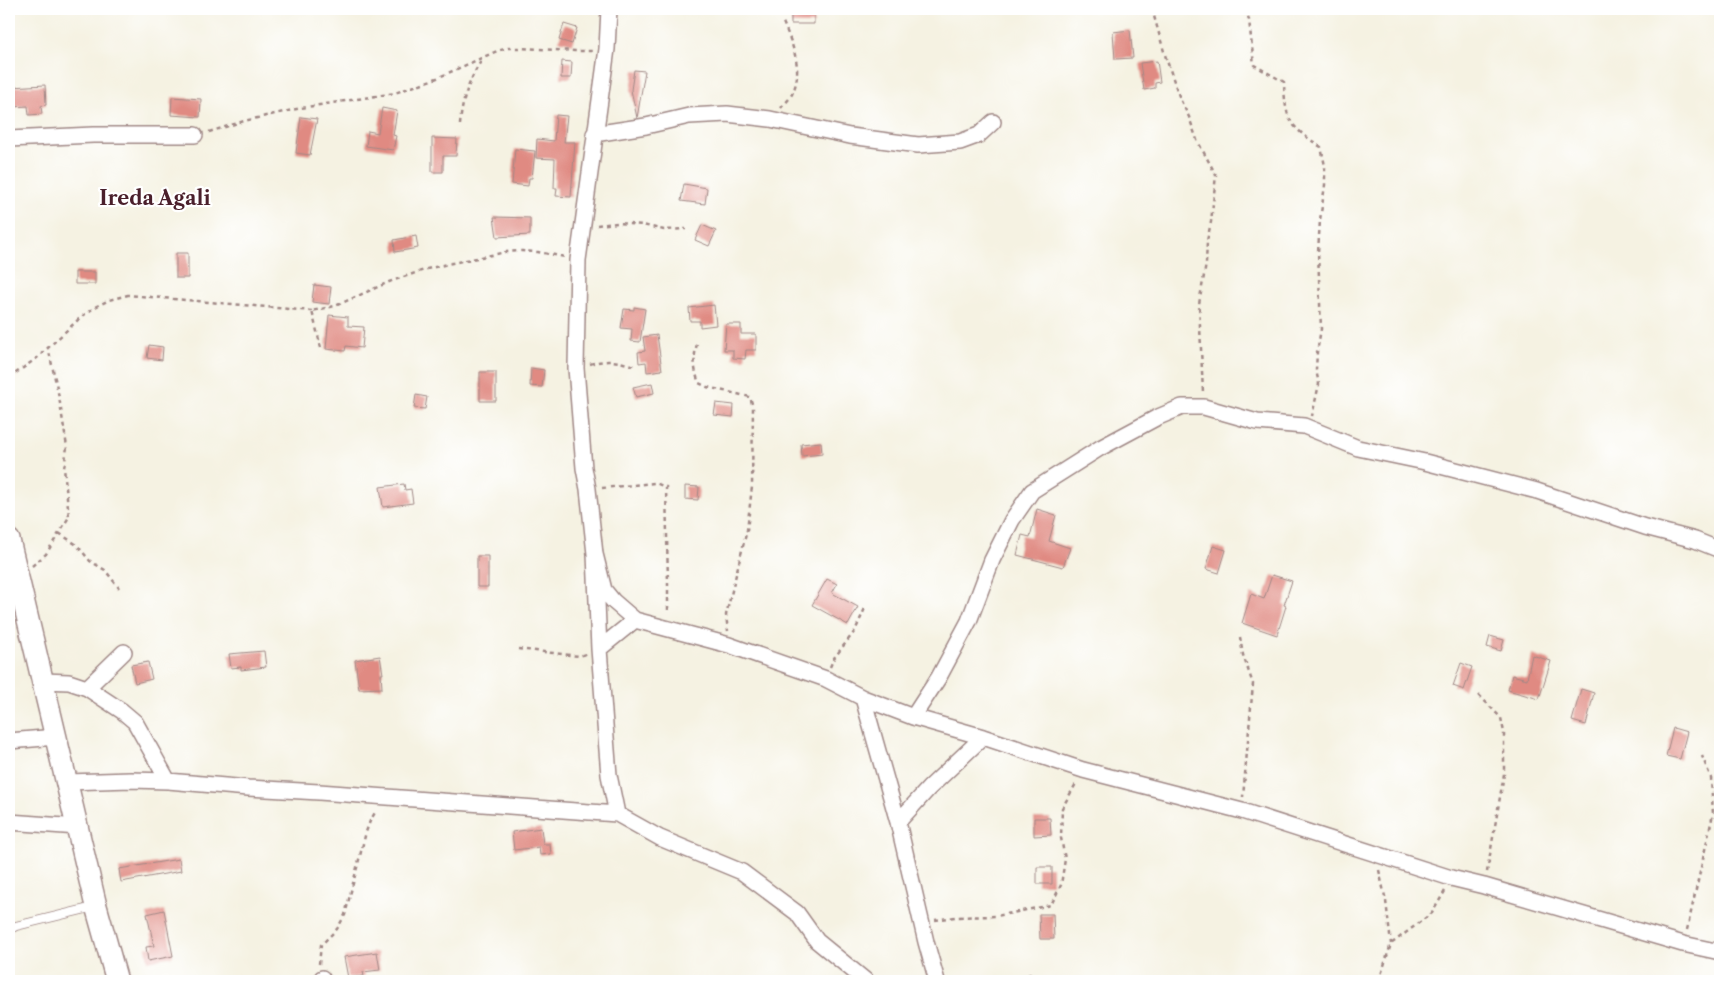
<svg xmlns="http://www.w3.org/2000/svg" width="1729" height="990" font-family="'Libre Caslon Text',serif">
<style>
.building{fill:#e08a82}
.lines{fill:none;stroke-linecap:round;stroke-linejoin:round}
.lane-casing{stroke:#a08886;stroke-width:10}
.street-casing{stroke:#a08886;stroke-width:18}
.secondary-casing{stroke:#a08886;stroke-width:24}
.path{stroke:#a08886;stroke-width:2.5;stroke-dasharray:4 4;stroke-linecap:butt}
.lane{stroke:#fff;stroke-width:8}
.street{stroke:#fff;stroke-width:15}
.secondary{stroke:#fff;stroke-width:21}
.labels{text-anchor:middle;stroke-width:4.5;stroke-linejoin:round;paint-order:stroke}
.quarter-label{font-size:20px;font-weight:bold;fill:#4a1f2b;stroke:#fff}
</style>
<rect width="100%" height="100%" fill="#fff"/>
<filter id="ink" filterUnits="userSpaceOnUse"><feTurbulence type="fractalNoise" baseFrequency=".02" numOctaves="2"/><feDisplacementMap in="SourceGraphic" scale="10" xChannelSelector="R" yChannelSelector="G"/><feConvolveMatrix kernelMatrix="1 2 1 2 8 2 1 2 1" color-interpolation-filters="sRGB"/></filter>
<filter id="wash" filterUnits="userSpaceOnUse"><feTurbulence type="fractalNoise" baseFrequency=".0096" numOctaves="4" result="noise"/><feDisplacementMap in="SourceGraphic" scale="20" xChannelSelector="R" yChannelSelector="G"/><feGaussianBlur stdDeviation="1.12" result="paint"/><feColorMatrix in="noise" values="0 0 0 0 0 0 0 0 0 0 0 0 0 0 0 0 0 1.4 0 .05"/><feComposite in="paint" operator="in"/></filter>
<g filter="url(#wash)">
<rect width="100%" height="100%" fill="#f5f2e2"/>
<g id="blocks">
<!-- building -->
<path class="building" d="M791 9H814V24H791Z
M564 24 577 28 572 44 559 40Z
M1130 30 1133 58 1115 59 1113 32Z
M562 61 572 62 571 78H561Z
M1157 61 1160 82 1155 83V88L1144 90 1140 63Z
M634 70 645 71 637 118 631 90Z
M45 85 46 105 41 106 42 114 29 115 28 106 12 107 11 87Z
M172 97 201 99 200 117 171 115Z
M382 108 397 111 393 135 396 136 393 150 366 146 368 131 378 133Z
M556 115 567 116 564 142H575L571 197 556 196 557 188H554L555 159 536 158 537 139 554 141Z
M301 117 317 119 310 155 296 153Z
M432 138 457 139 456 156H443V172H432Z
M515 149 535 151 532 178H529L528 186 512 184Z
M684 184 707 188 705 204 681 201Z
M494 217 530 218V235L497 237Z
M702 225 716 231 709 246 695 240Z
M416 236 418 248 395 252 394 240Z
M176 253H188V278H176Z
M75 272H95V284H75Z
M314 285 331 287 329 304 312 302Z
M714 305 716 325 700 327V321H690L689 308Z
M634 307 645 309 640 342 631 341 632 329 621 328 624 309 634 310Z
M329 315 348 317V326L364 327 362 348 346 346 345 351 326 349Z
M726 324H741V334H756V350H746L745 359 733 358V350H724Z
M657 335 662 370 647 372 646 362 639 363 638 352 645 351 643 337Z
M149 345 163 347 162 360 147 358Z
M531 368 544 370 542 387 530 386Z
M480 372H496V401H480Z
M652 383 654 393 636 397 633 387Z
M416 395 427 397 425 409 414 408Z
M716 403 734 405 733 417 714 415Z
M821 442 822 454 802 456 801 444Z
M404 484 405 490 411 489 413 503 383 507 380 487Z
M685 486 699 487 698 500 685 499Z
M1037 509 1056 515 1049 541 1070 548 1063 567 1017 555 1022 535 1030 537Z
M1213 546 1226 550 1219 573 1206 569Z
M477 556H488V587H477Z
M1272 575 1292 581 1284 605 1286 606 1277 635 1242 623 1251 594 1264 599Z
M827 579 837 584 832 593 858 607 848 625 812 605Z
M1490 636 1504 640 1501 651 1487 647Z
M264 651 266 667 241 670V667L231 668 229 654Z
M1532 655 1551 661 1539 699 1508 690 1512 675 1527 679Z
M380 656 383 674H381L382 688 359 689 355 660Z
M148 662 152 679 135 683 131 665Z
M1461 663 1472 667 1464 690 1453 686Z
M1581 689 1594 693 1586 725 1572 721Z
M1673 728 1687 732 1680 759 1666 756Z
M1034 818H1050L1051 835 1034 836Z
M541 828 543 844H550L551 854 540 855 539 847 514 850 512 832Z
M179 859 181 871 121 882 119 869Z
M1037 867H1052V884H1037Z
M164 910 173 956 148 961 146 947 154 946 147 914Z
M1039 914H1053L1054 939H1040Z
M377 952 380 970 363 972 364 976 348 978 344 957Z"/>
</g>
</g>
<g filter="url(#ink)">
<use href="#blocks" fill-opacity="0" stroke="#a08886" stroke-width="1"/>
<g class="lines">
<defs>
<path id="lane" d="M9 930 16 926 94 907"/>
<path id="street" d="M609 9 607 49 578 260 576 368 584 468 588 489 595 554 599 649 609 775 617 814 660 838 742 872 797 913 817 941 866 981
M594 134 646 126 689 116 727 114 770 119 850 136 918 145 960 142 979 135 993 122
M9 139 93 135H195
M595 554 604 590 613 601 635 620 729 645 826 679 863 698 913 717 983 737 1083 770 1242 811 1451 878 1484 886 1683 944 1720 952
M599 649 635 620
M43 681 69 682 87 688 122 711 135 722 168 781 248 788 319 792 617 814
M87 688 124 652
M863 698 898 822 926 942 937 981
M913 717 939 677 969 621 992 560 1012 520 1032 491 1100 448 1156 418 1182 407H1204L1257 422 1304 426 1358 448 1425 462 1537 491 1645 527 1695 540 1720 550
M9 741 56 737
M67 782 131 780 168 781
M9 822 78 827
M898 822 929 788 983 737
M322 978 323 981"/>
<path id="secondary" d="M9 540 96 906 117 981"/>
</defs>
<!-- lane casing -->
<use href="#lane" class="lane-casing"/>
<!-- street casing -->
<use href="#street" class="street-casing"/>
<!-- secondary casing -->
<use href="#secondary" class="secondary-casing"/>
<!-- path -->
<path class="path" d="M1152 9 1165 55 1180 99 1189 117 1197 140 1216 175 1211 222 1207 241 1206 264 1199 304 1203 393
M1246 9 1249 20 1254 65 1284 82C1285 120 1289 126 1321 147L1325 166V185L1320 220 1318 252 1321 329 1317 352 1316 370 1319 384 1312 416
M781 108C784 104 789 100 791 96 805 71 792 43 782 20
M460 125C462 99 469 80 483 58
M209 132 244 121 301 108 395 93 437 78 497 51 508 48H521L575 51H593
M597 225 617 223 643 225 664 230 686 229
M697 344C693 358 694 370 699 383L707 387 750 397 753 407 752 487 747 530 726 615 728 631
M321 348 312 311 335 306 389 282 427 269 452 263 506 252 522 251 538 252 565 257
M590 364C606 359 619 361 634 366
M9 378 37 358 80 318 95 307 109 300 128 295 312 311
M602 488 655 483 666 487 668 584V614
M59 533 77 545 90 561 105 570 119 588
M32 566 46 554 69 517 64 468 67 447 59 397 48 347
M1240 637 1243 655 1253 684 1243 797
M518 649 579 656 586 654
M830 667 834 658 855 631 866 606
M1479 695 1501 718 1504 732V774L1487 872
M1379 870 1386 901 1391 944
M935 920 955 917 997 916 1051 905 1061 885 1065 859 1061 838 1062 808 1077 782
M1687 930 1713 814 1711 778 1702 756
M319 964 321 945 337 929 345 915 366 832 370 821 376 811
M1004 981 1015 980 1033 973
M1379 981 1391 944 1432 913 1445 891"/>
<!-- lane -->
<use href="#lane" class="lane"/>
<!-- street -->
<use href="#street" class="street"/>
<!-- secondary -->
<use href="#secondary" class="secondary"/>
</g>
</g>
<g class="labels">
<!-- quarter labels -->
<g class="quarter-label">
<text x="155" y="205">Ireda Agali</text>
</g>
</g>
<!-- margin -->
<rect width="1729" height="990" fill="none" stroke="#fff" stroke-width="30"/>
</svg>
